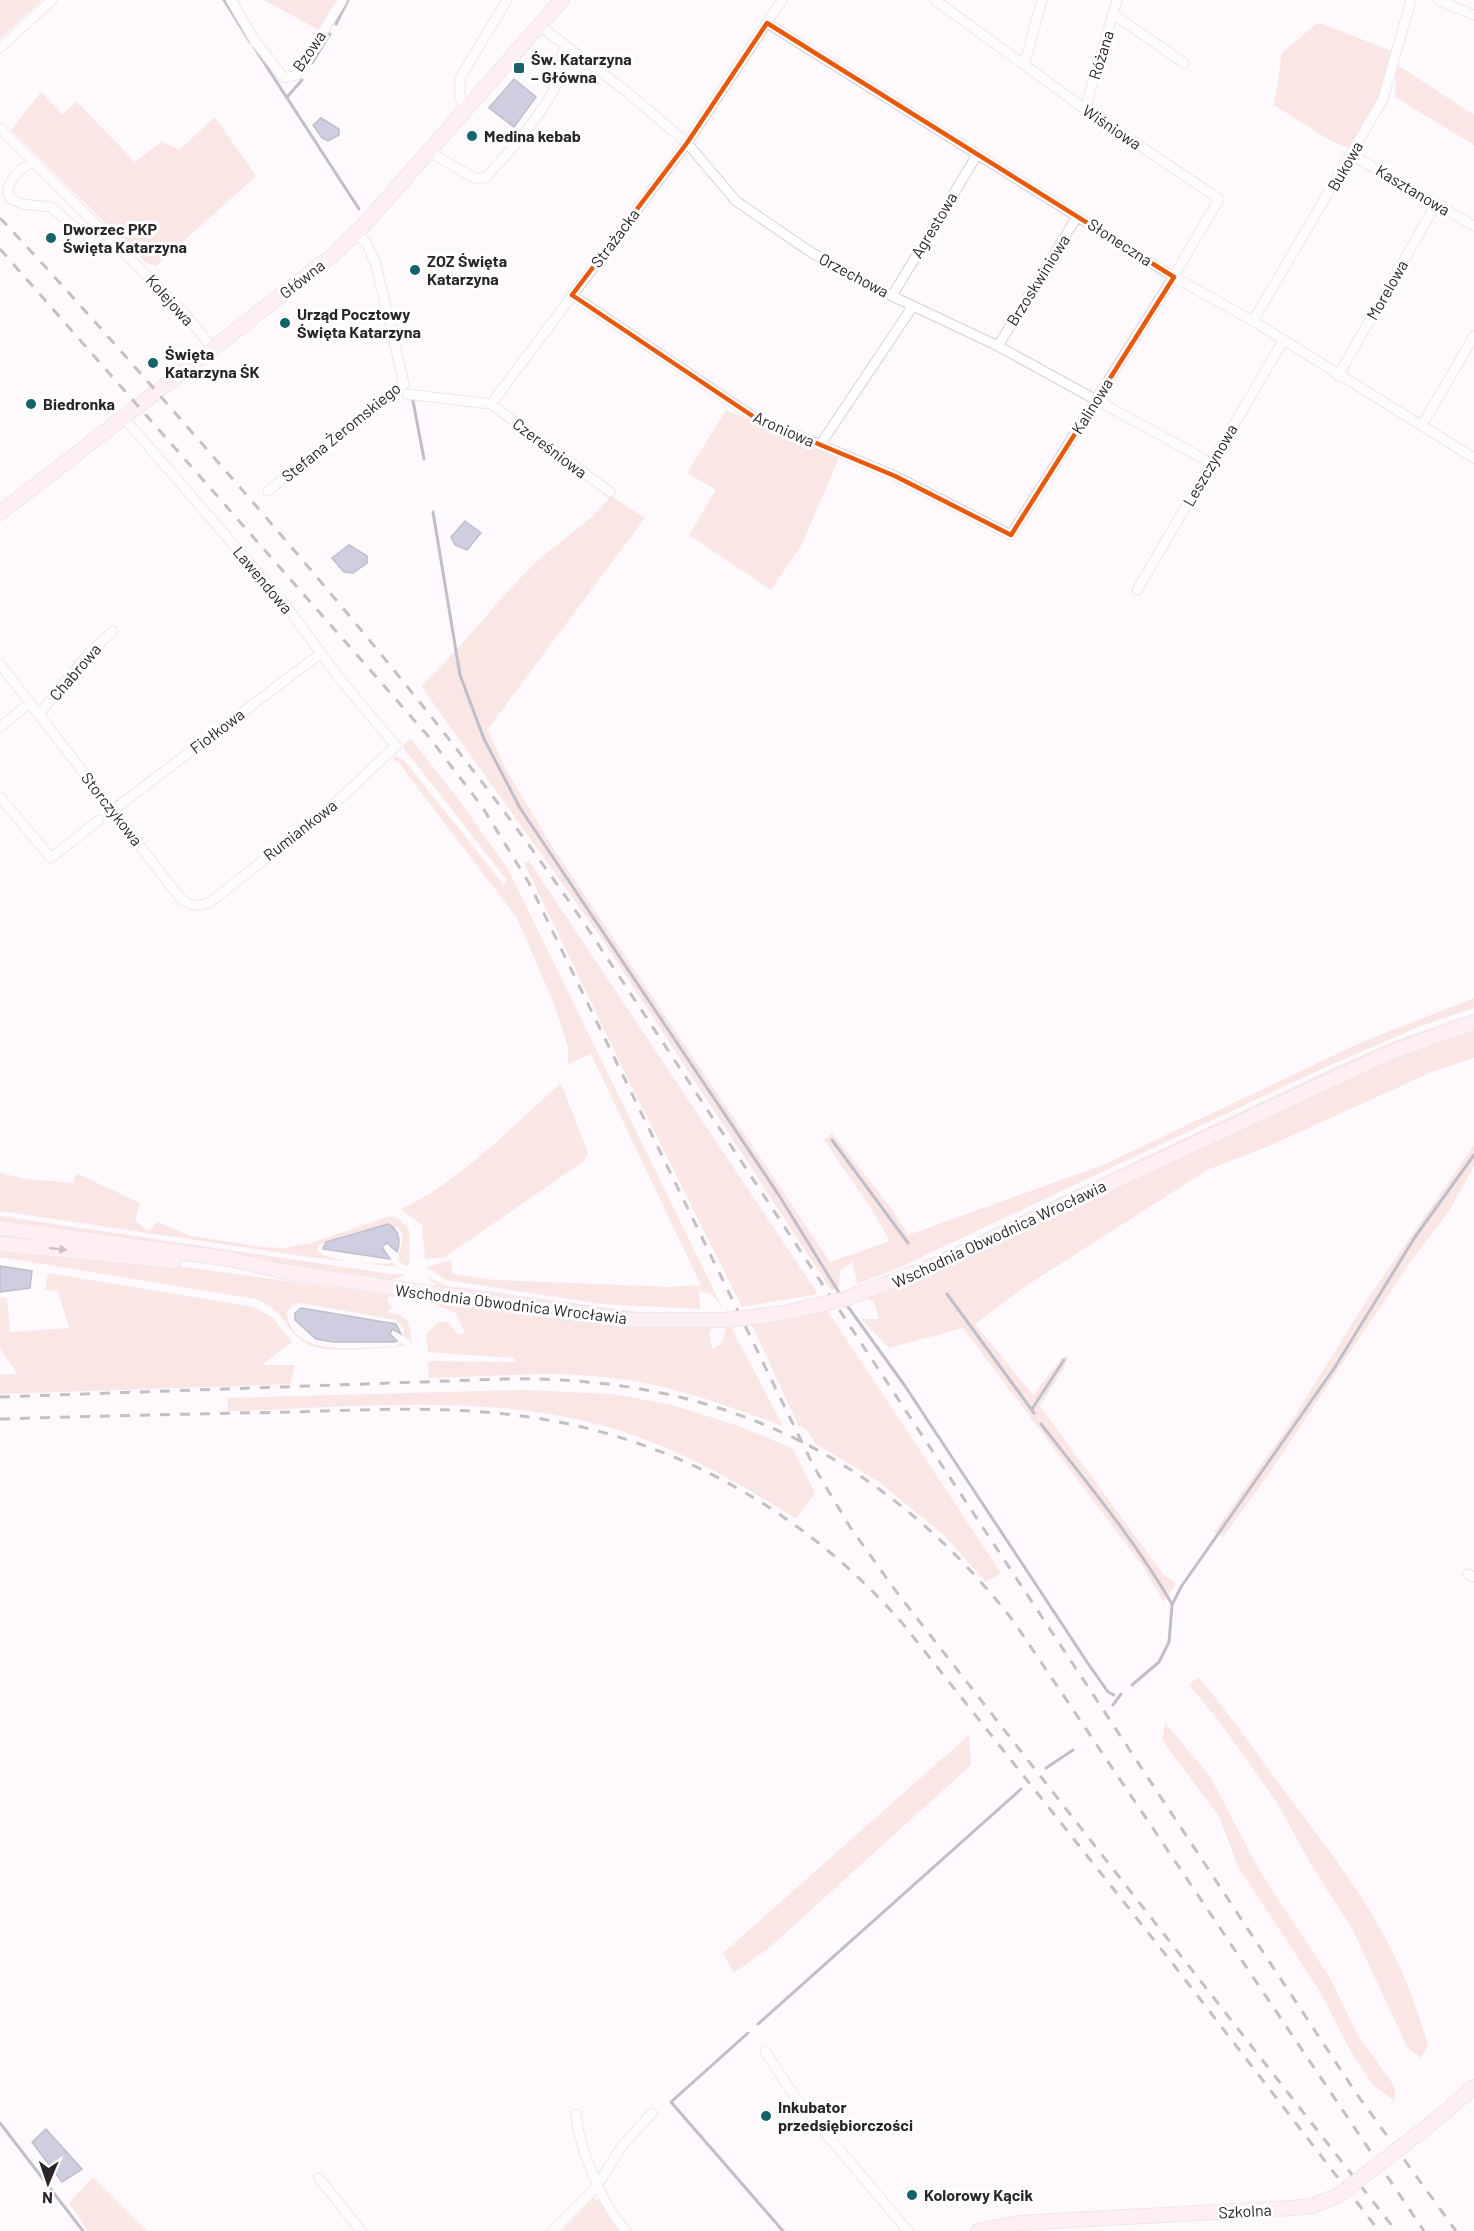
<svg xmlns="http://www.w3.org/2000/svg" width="1474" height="2231" font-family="Barlow,sans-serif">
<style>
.green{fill:#f5cfc7}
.water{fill:#9798be;stroke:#767691;stroke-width:1.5}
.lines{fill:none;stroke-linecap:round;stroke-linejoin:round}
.stream{stroke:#767691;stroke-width:3}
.street-casing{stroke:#daced6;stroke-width:11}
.secondary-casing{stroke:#daced6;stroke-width:16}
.street{stroke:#fff;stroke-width:9}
.secondary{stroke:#fee2e8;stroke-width:14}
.rail{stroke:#7f7a7d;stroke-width:3;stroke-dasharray:10 10;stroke-linecap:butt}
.secondary-bridge-casing{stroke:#daced6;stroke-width:16;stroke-linecap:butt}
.secondary-bridge{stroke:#fee2e8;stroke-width:14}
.oneway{fill:#948488}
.marked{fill:none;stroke:#e8590c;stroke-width:4.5;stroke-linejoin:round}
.poi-dot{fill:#15646a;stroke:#fff;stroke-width:2}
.labels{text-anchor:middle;stroke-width:6;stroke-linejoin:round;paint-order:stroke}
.street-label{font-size:16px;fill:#292528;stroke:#fff}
.poi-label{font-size:16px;font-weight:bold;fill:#292528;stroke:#fff;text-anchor:start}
</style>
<rect width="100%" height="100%" fill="#fef9fc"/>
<!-- green -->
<path class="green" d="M0 0H42L0 39Z
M264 0H336L319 30Z
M1316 24H1323L1394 52 1377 102 1351 149 1329 140 1274 105 1282 53Z
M1396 64 1474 115V145L1395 97Z
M41 92 62 114 77 102 135 162 162 141 179 150 215 117 256 176 156 266 145 262 11 130Z
M726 410 839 458 802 544 771 590 689 535 716 490 687 473Z
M611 496 645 518 487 730 509 775 553 848 830 1262 890 1241 874 1213 824 1140 832 1133 891 1208 908 1235 1103 1165 1362 1042 1474 998V1008L1423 1025 1319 1070 896 1269 857 1284 853 1262 840 1270 839 1288 831 1290 600 936 421 686C462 648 495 602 535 563 560 540 590 523 611 496Z
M411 739 456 796 508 869 723 1309 711 1294 699 1291 700 1309 602 1304 446 1280 426 1267 451 1260 453 1274 495 1280 670 1287 701 1285 591 1054 568 1064V1047L555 1006 517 918 398 762 393 761 395 756 404 760 504 885 507 880 402 746Z
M529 861 818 1294 742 1307 627 1077 524 863Z
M1474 1013 1395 1043 922 1264 858 1287 947 1251 1342 1064 1395 1041Z
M1474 1031V1058L1432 1072 1269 1146 1207 1170 1026 1286 975 1324 1033 1395 1061 1359 1068 1355 1065 1366 1040 1406 1162 1573 1176 1584 1164 1602 1142 1565 963 1328 889 1348 861 1319H879L874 1302 866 1298 937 1271 1347 1079 1417 1050Z
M561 1083 588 1153 584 1161 445 1257 425 1259 422 1225 401 1209C457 1184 515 1124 561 1083Z
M1474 1145V1166L1450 1210 1411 1261 1268 1475 1223 1537 1214 1532 1289 1425 1365 1303Z
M0 1173 26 1179 74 1183V1177L78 1174 140 1203 135 1221 149 1231 157 1222 191 1236 263 1247 285 1248 311 1243 390 1216 399 1219 409 1230V1266L403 1265 398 1259 403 1236 397 1226 395 1228 388 1224 318 1245 317 1250C326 1262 379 1265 394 1263L397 1267 309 1257 0 1211Z
M0 1216 391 1274H405L397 1279H387L17 1224 0 1220Z
M0 1248 51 1256 127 1259 396 1296 388 1297V1303L392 1307 387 1312 400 1315 408 1321 412 1342 404 1337 403 1327 396 1320 300 1303 292 1305 287 1312C290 1360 364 1347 396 1346L400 1343 407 1346C381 1347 324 1356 304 1342 282 1327 285 1310 256 1299L0 1257Z
M48 1273 254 1307 272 1317 292 1342 262 1365H295L290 1384 0 1394V1375L18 1374 0 1349V1298H7L10 1332 69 1328 58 1291 45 1290Z
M427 1277 447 1286 653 1314 609 1311 437 1286Z
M445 1303C533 1317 622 1330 712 1326L709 1333 712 1349 722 1343 727 1325H730L783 1426C736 1409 689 1391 639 1382 570 1369 499 1376 429 1378L428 1363 432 1361 516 1362 514 1358 428 1352 426 1334 439 1322H448L458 1335 465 1333 456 1313 435 1305Z
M827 1310 1001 1573 986 1582 946 1537 879 1482 816 1444 806 1429 798 1425 751 1323Z
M522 1390 613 1394 672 1405 736 1425 792 1448 815 1493 796 1519C743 1485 690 1455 630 1434 504 1390 359 1408 228 1411L227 1398Z
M1198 1677C1230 1714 1257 1754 1286 1793 1350 1878 1400 1941 1428 2046L1421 2058 1407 2047 1352 1928 1313 1868 1276 1801 1219 1721 1189 1685Z
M1165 1723 1210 1776 1258 1868 1330 1978 1357 2034 1395 2087V2101L1373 2085 1350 2050 1319 1990 1237 1865 1220 1818 1162 1740Z
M969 1735 971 1765 770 1947 734 1973 723 1953Z
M93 2177 147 2231H88L69 2203Z
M593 2198 599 2201 620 2231H562Z"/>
<!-- water -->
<path class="water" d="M514 79 536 97 514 127 489 108Z
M321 118 339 129V135L328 141 322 138 313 125Z
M465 521 481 533 467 550 455 545 451 537Z
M349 545 367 556V563L353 573 344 572 332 558Z
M388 1224C399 1229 401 1241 397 1252L387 1243 382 1247 390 1259 323 1249 326 1242Z
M0 1266 32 1271 30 1288 0 1292Z
M301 1308 396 1324 401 1334 392 1329 390 1334 397 1341 394 1342H333L316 1339 295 1320V1313Z
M46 2129 82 2169 62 2182 32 2142Z"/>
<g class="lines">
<!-- stream -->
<path class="stream" d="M224 0 250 42
M336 24 348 0
M254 47 359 209
M312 63 330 34
M288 96 302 80
M413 401 424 459
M433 512 460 675 484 739 520 808 780 1197 841 1296
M832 1140 908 1243
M947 1294 1034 1413
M846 1304 905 1386 1087 1662 1108 1692 1114 1695
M1032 1409 1064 1360
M1041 1424C1087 1483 1135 1540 1172 1604
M1132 1685 1159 1662 1169 1642 1172 1605 1181 1587 1335 1367 1415 1237 1474 1155
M1113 1705 1121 1694
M1046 1768 1073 1750
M758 2024 1021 1789
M748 2033 671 2102 783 2231
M0 2123 83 2231"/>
<defs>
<path id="street" d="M231 0 255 41 284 78 296 75 342 0
M1438 0 1474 15
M1113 14 1184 63
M767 23 1174 277 1253 321 1474 458
M540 26 626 91 687 143 736 201 812 253 892 296 998 346 1211 463
M0 48 52 0
M1024 65 1042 0
M466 109 460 98V78L507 0
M1085 109 1117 0
M0 128 35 163
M428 151 474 178H485C507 155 553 103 561 72 563 64 563 53 564 44
M1352 155 1474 226
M99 228 82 233 51 207 22 204 11 199 8 194C7 181 22 164 35 163L186 315 213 349
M572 295 754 417 895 476 1011 535 1171 281 1219 199 1085 109 935 0
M892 296 977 155
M1253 321 1383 99 1411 0
M998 346 1078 215
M1338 376 1436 204
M407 394 491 404 687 143 782 0
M491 404 610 492
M1422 425 1474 336
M820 445 913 306
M268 491 404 384 376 265 366 242 356 234
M1137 590 1283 341
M0 664 180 898C190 906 197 907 209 903L331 807 396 746 340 679 284 603 124 418
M39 714 88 654 113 631
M0 727 30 703
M0 797 51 858 99 820
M113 810 321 653
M1468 1574 1474 1577
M765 2051 795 2097 908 2231
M576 2114C579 2147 603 2207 626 2231
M319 2178 361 2231
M553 2231 597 2186 622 2146 652 2113"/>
<path id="secondary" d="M0 513 332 256 364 225 562 0
M0 1228 230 1259 281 1271 558 1312 632 1320H725
M0 1244 174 1261
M845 1299 935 1265 1387 1054 1474 1022
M1432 2123 1474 2087
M978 2231 1018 2223 1291 2208 1312 2206 1339 2195"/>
</defs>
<!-- street casing -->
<use href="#street" class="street-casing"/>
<!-- secondary casing -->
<use href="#secondary" class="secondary-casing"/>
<!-- street -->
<use href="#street" class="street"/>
<!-- secondary -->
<use href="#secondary" class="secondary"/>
<!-- rail -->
<path class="rail" d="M0 218C79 302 155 390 231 477 357 622 478 768 586 926L1356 2093 1456 2231
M0 249 429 737 483 808 529 883 814 1467 850 1527 898 1594 1396 2231
M0 1397 504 1379C716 1375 884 1454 1014 1622L1424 2231
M0 1419C97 1416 194 1414 291 1412 362 1410 434 1406 505 1414 661 1430 800 1506 903 1624L1173 1964 1379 2231"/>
<defs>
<path id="secondary-bridge" d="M725 1320 779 1314 845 1299
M1339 2195 1432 2123"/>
</defs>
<!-- secondary-bridge casing -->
<use href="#secondary-bridge" class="secondary-bridge-casing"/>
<!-- secondary-bridge -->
<use href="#secondary-bridge" class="secondary-bridge"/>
</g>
<!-- one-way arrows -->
<defs><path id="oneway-solid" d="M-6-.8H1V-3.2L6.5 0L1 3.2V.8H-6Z" transform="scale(1.5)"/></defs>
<use class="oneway" href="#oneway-solid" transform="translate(58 1249) rotate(6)"/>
<!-- marked area -->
<path d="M0 0H1474V2231H0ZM767 23 1174 277 1011 535 895 476 754 417 572 295 687 143Z" fill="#fef9fc" fill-opacity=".55" fill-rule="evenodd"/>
<path class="marked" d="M767 23 1174 277 1011 535 895 476 754 417 572 295 687 143Z"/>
<!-- markers -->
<g class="poi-dot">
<rect x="513" y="62" width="12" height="12" rx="3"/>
<circle cx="472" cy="136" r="6"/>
<circle cx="51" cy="238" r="6"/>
<circle cx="415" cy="270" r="6"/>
<circle cx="285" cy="323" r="6"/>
<circle cx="153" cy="363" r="6"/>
<circle cx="31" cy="404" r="6"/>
<circle cx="766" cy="2116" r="6"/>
<circle cx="912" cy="2195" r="6"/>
</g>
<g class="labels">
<!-- street labels -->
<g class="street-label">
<text transform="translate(309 51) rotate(-56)" y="6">Bzowa</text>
<text transform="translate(1101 55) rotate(-73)" y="6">Różana</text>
<text transform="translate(1112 127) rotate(34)" y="6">Wiśniowa</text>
<text transform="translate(1345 166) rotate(-60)" y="6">Bukowa</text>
<text transform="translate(1413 190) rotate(31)" y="6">Kasztanowa</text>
<text transform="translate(934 225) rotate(-59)" y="6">Agrestowa</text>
<text transform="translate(615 238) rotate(-53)" y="6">Strażacka</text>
<text transform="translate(1120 242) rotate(33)" y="6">Słoneczna</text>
<text transform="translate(854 275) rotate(28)" y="6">Orzechowa</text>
<text transform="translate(302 279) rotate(-38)" y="6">Główna</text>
<text transform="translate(1038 280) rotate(-58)" y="6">Brzoskwiniowa</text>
<text transform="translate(1387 290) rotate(-60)" y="6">Morelowa</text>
<text transform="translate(170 300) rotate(48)" y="6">Kolejowa</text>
<text transform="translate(1092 406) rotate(-58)" y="6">Kalinowa</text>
<text transform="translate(784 429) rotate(24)" y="6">Aroniowa</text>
<text transform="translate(341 432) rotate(-39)" y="6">Stefana Żeromskiego</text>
<text transform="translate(550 448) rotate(37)" y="6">Czereśniowa</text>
<text transform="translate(1210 465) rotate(-60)" y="6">Leszczynowa</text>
<text transform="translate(263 580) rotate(50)" y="6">Lawendowa</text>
<text transform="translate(75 672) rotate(-49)" y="6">Chabrowa</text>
<text transform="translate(217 731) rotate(-37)" y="6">Fiołkowa</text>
<text transform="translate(112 809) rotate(52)" y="6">Storczykowa</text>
<text transform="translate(300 830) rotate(-38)" y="6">Rumiankowa</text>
<text transform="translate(999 1234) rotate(-25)" y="6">Wschodnia Obwodnica Wrocławia</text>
<text transform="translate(511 1304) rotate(7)" y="6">Wschodnia Obwodnica Wrocławia</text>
<text transform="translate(1245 2211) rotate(-3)" y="6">Szkolna</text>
</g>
<!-- poi labels -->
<g class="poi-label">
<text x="531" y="65">Św. Katarzyna<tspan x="531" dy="18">– Główna</tspan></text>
<text x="484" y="142">Medina kebab</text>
<text x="63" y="235">Dworzec PKP<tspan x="63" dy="18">Święta Katarzyna</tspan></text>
<text x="427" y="267">ZOZ Święta<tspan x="427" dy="18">Katarzyna</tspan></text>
<text x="297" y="320">Urząd Pocztowy<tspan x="297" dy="18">Święta Katarzyna</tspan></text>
<text x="165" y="360">Święta<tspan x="165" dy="18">Katarzyna ŚK</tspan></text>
<text x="43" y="410">Biedronka</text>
<text x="778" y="2113">Inkubator<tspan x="778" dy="18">przedsiębiorczości</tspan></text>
<text x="924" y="2201">Kolorowy Kącik</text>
</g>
</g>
<!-- north arrow -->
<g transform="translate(48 2183) rotate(182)" stroke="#ffffff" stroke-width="4.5" paint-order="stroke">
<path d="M0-4.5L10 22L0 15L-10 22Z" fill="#292528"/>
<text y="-9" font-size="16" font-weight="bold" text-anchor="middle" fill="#292528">N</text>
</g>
</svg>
